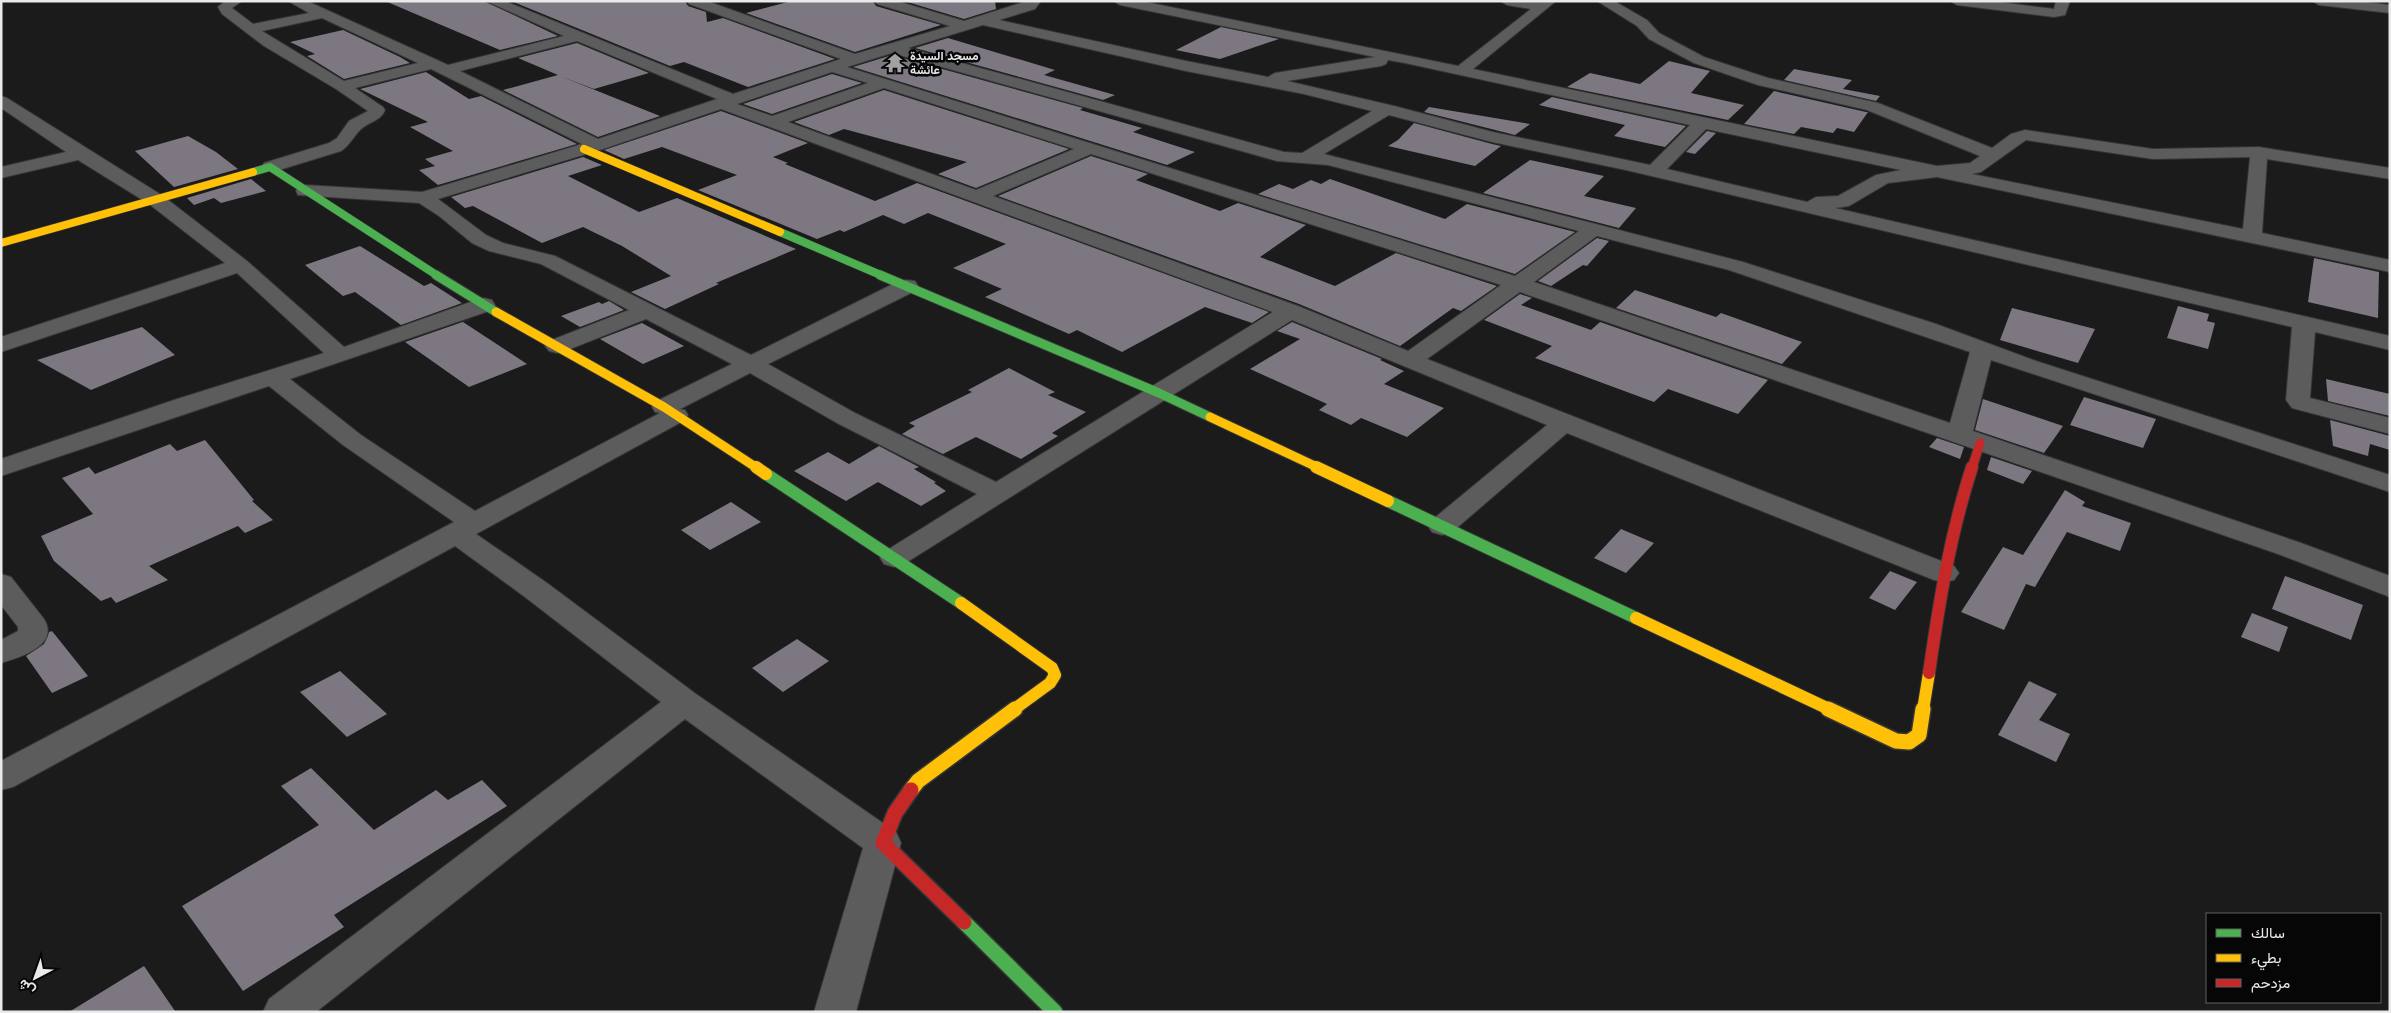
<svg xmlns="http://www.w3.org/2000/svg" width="2391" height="1013" font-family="Jost,Vazirmatn,sans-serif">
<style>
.building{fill:#7c7780}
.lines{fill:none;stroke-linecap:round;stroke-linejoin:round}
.street-casing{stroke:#363637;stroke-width:2}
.fast-far3-casing{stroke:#363637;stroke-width:9}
.fast-far2-casing{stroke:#363637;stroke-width:11}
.fast-far1-casing{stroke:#363637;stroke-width:14}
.fast-casing{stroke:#363637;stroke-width:18}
.slow-far3-casing{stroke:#363637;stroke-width:9}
.slow-far2-casing{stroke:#363637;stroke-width:11}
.slow-far1-casing{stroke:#363637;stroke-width:14}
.slow-casing{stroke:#363637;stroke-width:18}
.jam-far2-casing{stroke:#363637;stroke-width:11}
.jam-far1-casing{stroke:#363637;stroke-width:14}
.jam-casing{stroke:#363637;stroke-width:18}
.street{fill:#5d5c5d;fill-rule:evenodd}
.fast-far3{stroke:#4caf50;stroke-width:8}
.fast-far2{stroke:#4caf50;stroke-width:9}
.fast-far1{stroke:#4caf50;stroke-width:12}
.fast{stroke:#4caf50;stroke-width:15}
.slow-far3{stroke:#ffc107;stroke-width:8}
.slow-far2{stroke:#ffc107;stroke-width:9}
.slow-far1{stroke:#ffc107;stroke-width:12}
.slow{stroke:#ffc107;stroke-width:15}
.jam-far2{stroke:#c62828;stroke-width:9}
.jam-far1{stroke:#c62828;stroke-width:12}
.jam{stroke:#c62828;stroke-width:15}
.labels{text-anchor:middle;stroke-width:5;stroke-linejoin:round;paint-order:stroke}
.far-poi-label{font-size:12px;font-weight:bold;fill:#eaeaeb;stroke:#060606;text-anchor:start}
</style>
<rect width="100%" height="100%" fill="#1b1b1b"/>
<!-- building -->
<path class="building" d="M385 1H484L558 36 500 50Z
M511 1H685L688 6 706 12 707 22 723 18 835 59 748 87 684 62 670 66Z
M792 1H873L876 6 941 25 855 52 746 13Z
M904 1H995L996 9 964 19Z
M1221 27 1279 39 1220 59 1176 50Z
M343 30 400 57 410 63 344 79 307 56 315 54 290 42Z
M948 38 1055 70 1044 75 1115 95 1103 100 915 48Z
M577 43 649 73 594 89 560 76 660 116 598 137 503 90 558 75 518 58Z
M892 55 1083 108 1080 110 1142 128 1133 132 1195 152 1167 165 853 67Z
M1669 61 1710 71 1691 93 1744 105 1728 120 1567 87 1590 73 1640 84Z
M1794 69 1852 80 1843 89 1880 96 1876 101 1784 80Z
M426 72 469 99 481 96 577 144 438 185 419 170 435 166 425 159 453 151 410 127 428 122 360 89Z
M832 74 862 83 772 114 743 104Z
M884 90 1069 149 976 188 938 174 967 162 844 129 829 135 794 122Z
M1774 91 1866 112H1868L1854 132 1837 128 1833 133 1801 127 1794 134 1744 124Z
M1552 97 1686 126 1665 147 1614 136 1625 125 1539 105Z
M1429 107 1530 124 1515 135 1424 112Z
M721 111 808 143 773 157 788 163 785 164 875 201 917 183 1269 312 1252 323 1205 307 1122 352 1077 330 1069 334 985 297 1002 289 953 268 1006 244 928 213 904 224 883 215 844 232 840 230 817 239 698 190 737 175 662 147 624 159 604 150Z
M1414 123 1492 144 1501 146 1475 166 1388 146 1398 140Z
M1707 131 1716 133 1695 154 1686 152Z
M188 136 216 152 238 169 174 187 135 151Z
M1091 156 1148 174 1136 180 1220 211 1238 203 1306 225 1260 257 1335 286 1396 253 1497 286 1461 311 1453 308 1400 346 1299 304 998 196Z
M583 157 602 165 568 176 639 212 677 198 796 249 716 283 719 284 665 309 631 292 671 276 622 246 583 227 542 243 473 206 465 208 451 197Z
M1530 160 1604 176 1584 196 1636 208 1619 228 1483 193Z
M251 179 266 191 221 203 214 198 194 205 187 198Z
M1330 179 1445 219 1467 204 1575 232 1515 274 1258 194 1279 184 1293 189 1311 180 1321 184Z
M1597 238 1609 241 1587 266 1583 265 1551 286 1538 281Z
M360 246 424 286 431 283 462 303 401 325 355 292 343 296 305 265Z
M2314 258 2379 272 2378 318 2308 302Z
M1635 290 1716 317 1721 313 1802 342 1782 364 1616 308Z
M1520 294 1532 298 1521 305 1591 330 1600 322 1768 380 1738 414 1668 389 1654 402 1535 358 1552 346 1484 320Z
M609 301 624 310 580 327 561 316 599 302 602 304Z
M2178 306 2209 314 2207 321 2215 323 2208 349 2167 338Z
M2012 308 2095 329 2078 363 2000 340Z
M474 318 463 322 527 364 469 387 405 342Z
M1292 322 1382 359 1380 360 1404 371 1384 384 1444 408 1407 437 1361 418 1351 425 1319 410 1327 404 1250 369 1300 339 1277 331Z
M642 323 684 346 643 364 600 339Z
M142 327 175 355 91 390 37 360Z
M1009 368 1055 392 1048 395 1086 412 1052 433 1058 436 1021 459 976 437 943 454 902 434 915 426 909 423 972 392 968 390Z
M2326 379 2390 394V416L2328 401Z
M2084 397 2156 419 2143 448 2070 425Z
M1983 399 2063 426 2044 453 1975 430Z
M2330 420 2390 436V450L2370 444 2368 456 2333 446Z
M1937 438 1964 447 1960 459 1929 447Z
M205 440 254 500 252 501 273 520 245 533 238 526 149 566 168 580 116 603 111 597 101 601 54 561 41 536 93 514 62 478 89 467 95 474 170 444 177 451Z
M879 446 919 467 914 469 936 482 934 483 946 491 921 506 878 482 846 501 794 471 828 452 849 464Z
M1991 457 2032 471 2023 484 1987 470Z
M2065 490 2085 502 2082 506 2131 523 2120 551 2067 532 2035 587 2026 584 2004 630 1961 612 2003 547 2023 555Z
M731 502 761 522 710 550 681 530Z
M1621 529 1654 543 1626 573 1594 558Z
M1890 571 1917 582 1895 610 1869 598Z
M2285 576 2363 605 2351 640 2272 609Z
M2252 613 2288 627 2279 652 2241 637Z
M52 631 88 676 52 693 26 656 44 644 49 632Z
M797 639 829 661 783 692 752 668Z
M340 671 387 714 347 737 300 692Z
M2029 681 2057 694 2039 720 2070 734 2056 762 1998 735Z
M311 768 374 830 436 790 448 800 482 780 507 806 334 915 344 927 243 991 182 906 319 825 281 786Z
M144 966 175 1011 69 1012Z"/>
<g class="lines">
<defs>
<path id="street" d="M225 1H242L232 8 253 24 309 13 288 1H307L448 65 564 36 486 1H505L733 94 841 59 689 4 687 1H707L855 54 950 26 877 4 875 1H897L964 21 1027 1H1041L1035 9 999 20 1186 61 1268 77 1275 73 1375 57 1120 5 1113 1H1141L1458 66 1531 9 1507 5 1500 1H1556L1473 69 1937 166 1970 163 1980 156 1867 110 1758 85 1694 63 1649 39 1637 26 1597 1H1614L1647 20 1659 33 1704 57 1768 78 1878 103 1992 148 2011 134 2025 130 2153 149 2259 147 2390 168V179L2267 159 2262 233 2390 260V272L1937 177 1888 183 1849 206 1835 208 2390 336V350L2315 332 2310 398 2390 418V434L2292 408 2286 400 2292 327 1626 170 1492 142 1389 115 1324 154 1743 262 1936 324 2036 361 2390 475V492L1991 360 1973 431 2301 543 2390 576V597L2281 555 1520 292 1427 359 1954 566 1959 573 1954 580 1944 582 1934 580 1567 433 1452 532 1442 535 1432 532 1428 526 1432 520 1547 425 1292 320 904 564 894 567 884 564 880 558 884 552 977 494 837 423 750 373 680 409 685 410 688 415 685 420 476 534 547 583 696 694 896 832 901 843 856 1012H814L863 848 685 719 316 1012H263L269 999 661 702 525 597 455 546 13 787 1 790V761L454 522 343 445 269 386 1 476V459L174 400 324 353 237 273 1 352V337L225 263 149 204 78 160 1 178V167L66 152 1 108V96L7 98 163 196 247 261 344 347 476 300 484 298 492 300 495 305 492 310 290 379 361 435 475 511 660 413 655 412 652 407 655 402 732 364 646 319 565 351 557 353 549 351 545 346 549 341 629 310 541 264 489 251 472 243 439 216 419 203 298 195 296 191 298 187 305 185 422 192 582 144 431 69 355 88 383 107 385 110C381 121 368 122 360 130 353 137 350 145 341 151L276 171H264L261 167 264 163 329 143 337 138 349 121 368 111 336 89 264 46 222 14 218 7ZM322 18 418 63 344 81 262 31ZM983 25 1186 71 1304 94 1372 111 1302 153 1284 152 908 48ZM577 41 717 99 598 139 460 71ZM892 53 1277 161 1328 165 1579 231 1515 276 847 67ZM1388 60 1405 63 1690 125 1650 165 1493 132 1394 106 1287 81 1381 66 1386 64ZM832 72 868 83 772 116 737 104ZM884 88 1074 149 976 190 788 122ZM721 109 1273 312 996 482 855 413 768 364 915 291 918 286 915 281 907 280 899 281 751 355 555 256 503 243 486 235 438 199 603 149ZM1706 129 1901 170 1876 175 1838 196 1816 197 1807 202 1667 169ZM2026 140 2153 159 2250 157 2243 229 1972 174 1981 172ZM1091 154 1501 285 1408 351 1298 306 993 196ZM1597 236 1729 270 1970 352 1950 423 1534 282Z
M1950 1H1992L2054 9 2056 1H2070L2065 15 2054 17 1957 5Z
M2312 1H2357L2390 5V13L2319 5Z
M1 574 11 577 44 619C60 645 21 657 1 663V640L18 631V627L1 605Z"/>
<path id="fast-far3" d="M253 172 270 167 438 276
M780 232 883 276"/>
<path id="fast-far2" d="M436 275 496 312
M880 275 1159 393 1210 417"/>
<path id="fast-far1" d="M766 474 961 603
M1388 501 1636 618"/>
<path id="fast" d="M964 922 1055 1012"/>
<path id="slow-far3" d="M584 149 780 232
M1 243 253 172"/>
<path id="slow-far2" d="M496 312 664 407 757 468
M1210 417 1319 468"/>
<path id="slow-far1" d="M756 467 766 474
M1316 467 1388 501
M961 603 1052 668 1055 675 1050 683 1013 710
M1636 618 1831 710
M1923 710 1929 673"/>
<path id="slow" d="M1828 709 1896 741 1909 742 1919 735 1923 709
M911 790 918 781 1015 709"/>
<path id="jam-far2" d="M1972 468 1980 443"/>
<path id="jam-far1" d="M1929 673C1939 603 1950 535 1972 467"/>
<path id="jam" d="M911 790 895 813 883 843 964 922"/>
</defs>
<!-- street casing -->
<use href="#street" class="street-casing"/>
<!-- fast-far3 casing -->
<use href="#fast-far3" class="fast-far3-casing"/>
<!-- fast-far2 casing -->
<use href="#fast-far2" class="fast-far2-casing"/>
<!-- fast-far1 casing -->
<use href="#fast-far1" class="fast-far1-casing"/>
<!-- fast casing -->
<use href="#fast" class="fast-casing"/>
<!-- slow-far3 casing -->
<use href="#slow-far3" class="slow-far3-casing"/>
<!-- slow-far2 casing -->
<use href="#slow-far2" class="slow-far2-casing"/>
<!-- slow-far1 casing -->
<use href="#slow-far1" class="slow-far1-casing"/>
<!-- slow casing -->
<use href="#slow" class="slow-casing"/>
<!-- jam-far2 casing -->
<use href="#jam-far2" class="jam-far2-casing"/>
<!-- jam-far1 casing -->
<use href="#jam-far1" class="jam-far1-casing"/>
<!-- jam casing -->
<use href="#jam" class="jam-casing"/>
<!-- street -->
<use href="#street" class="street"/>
<!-- fast-far3 -->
<use href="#fast-far3" class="fast-far3"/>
<!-- fast-far2 -->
<use href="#fast-far2" class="fast-far2"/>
<!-- fast-far1 -->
<use href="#fast-far1" class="fast-far1"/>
<!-- fast -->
<use href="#fast" class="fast"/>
<!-- slow-far3 -->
<use href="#slow-far3" class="slow-far3"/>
<!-- slow-far2 -->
<use href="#slow-far2" class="slow-far2"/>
<!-- slow-far1 -->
<use href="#slow-far1" class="slow-far1"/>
<!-- slow -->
<use href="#slow" class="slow"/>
<!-- jam-far2 -->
<use href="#jam-far2" class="jam-far2"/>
<!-- jam-far1 -->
<use href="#jam-far1" class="jam-far1"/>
<!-- jam -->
<use href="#jam" class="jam"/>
</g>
<!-- icons -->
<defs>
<symbol id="temple-bare" viewBox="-9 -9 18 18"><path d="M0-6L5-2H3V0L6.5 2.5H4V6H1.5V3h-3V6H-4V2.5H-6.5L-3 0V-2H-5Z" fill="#a2a2a2" stroke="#060606" stroke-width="2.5" paint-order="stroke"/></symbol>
</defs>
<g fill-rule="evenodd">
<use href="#temple-bare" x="881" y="49" width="28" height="28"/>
</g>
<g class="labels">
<!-- far-poi labels -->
<g class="far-poi-label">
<text x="910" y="60">مسجد السيدة<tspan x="910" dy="14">عائشة</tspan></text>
</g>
</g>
<!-- border -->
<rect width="2391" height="1013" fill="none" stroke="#eaeaeb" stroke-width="5"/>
<!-- legend -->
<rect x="2206" y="913" width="175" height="90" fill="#060606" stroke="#616162"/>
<rect x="2216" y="929" width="25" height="8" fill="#4caf50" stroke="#616162"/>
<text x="2251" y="938" font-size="15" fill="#eaeaeb">سالك</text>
<rect x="2216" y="954" width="25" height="8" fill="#ffc107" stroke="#616162"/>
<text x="2251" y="963" font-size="15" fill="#eaeaeb">بطيء</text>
<rect x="2216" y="979" width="25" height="8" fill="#c62828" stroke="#616162"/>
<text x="2251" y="988" font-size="15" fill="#eaeaeb">مزدحم</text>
<!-- north arrow -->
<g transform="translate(35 978) rotate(221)" stroke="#060606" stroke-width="4" paint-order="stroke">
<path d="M0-4L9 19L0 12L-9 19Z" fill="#eaeaeb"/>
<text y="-8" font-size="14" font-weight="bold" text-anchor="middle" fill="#eaeaeb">ش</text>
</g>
</svg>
